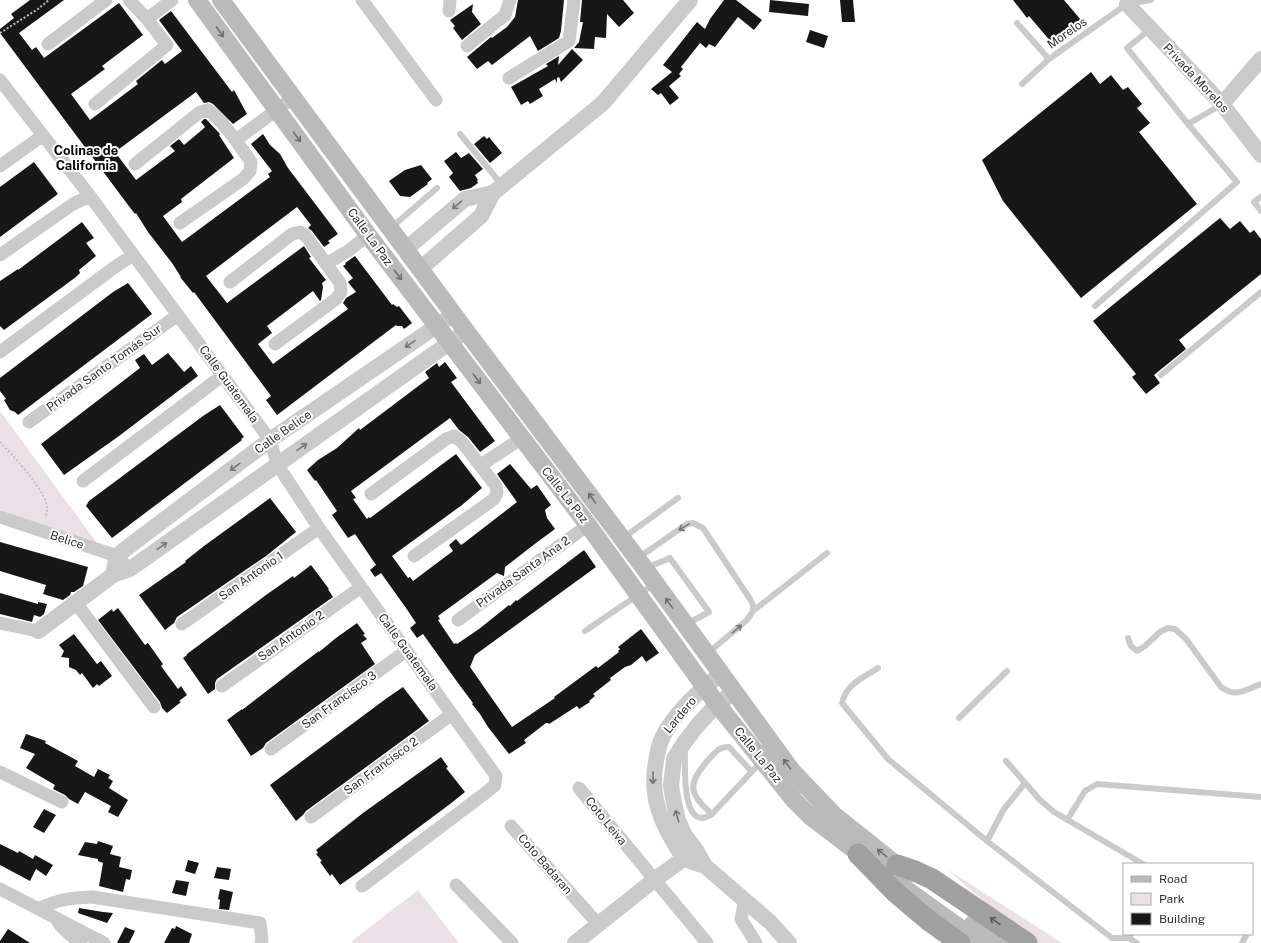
<svg xmlns="http://www.w3.org/2000/svg" width="1261" height="943" font-family="'Public Sans',sans-serif">
<style>
.green{fill:#ebe0e5}
.building{fill:#171717}
.lines{fill:none;stroke-linecap:round;stroke-linejoin:round}
.path{stroke:#c0c0c0;stroke-width:2;stroke-dasharray:2 2;stroke-linecap:butt}
.service{stroke:#cacaca;stroke-width:6}
.minor{stroke:#cacaca;stroke-width:13}
.tertiary{stroke:#cacaca;stroke-width:16}
.secondary{stroke:#bababa;stroke-width:18}
.trunk{stroke:#a0a0a0;stroke-width:21}
.oneway{stroke:#6e6e6e}
.oneway2{stroke:#757575}
.oneway3{stroke:#575757}
.labels{text-anchor:middle;stroke-width:4;stroke-linejoin:round;paint-order:stroke}
.street-label{font-size:12px;fill:#303030;stroke:#fff}
.neighbourhood-label{font-size:13px;font-weight:bold;fill:#000;stroke:#fff}
</style>
<rect width="100%" height="100%" fill="#fff"/>
<!-- green -->
<path class="green" d="M0 411 97 543 0 510Z
M947 869 1062 943H1033L1020 933Z
M418 890 459 943H353L352 941Z"/>
<!-- building -->
<path class="building" d="M30 0H64L19 33 32 50 36 47 44 58 119 3 143 35 102 66 105 69 71 94 90 120 138 84 136 81 162 60 165 64 182 51 159 20 171 11 232 92 234 90 247 114 233 124 213 104 209 102 204 103 196 92 115 152 136 180 175 151 170 146 179 139 184 145 203 129 205 127 201 122 204 119H206L220 134 219 135 234 158 181 199 182 202 163 216 182 242 270 177 268 174 272 171 251 144 263 134 270 145 280 154 288 168 335 230 338 234 328 241 330 243 324 247 312 231 308 228 311 225 297 207 206 276 227 303 304 246 311 257 309 258 326 280 322 283 323 287 321 300 320 301 313 291 267 326 272 333 258 344 273 364 348 309 343 303 346 298 356 292 348 282 353 278 343 266 346 264 345 263 355 256 392 305 393 304 397 307 399 306 412 323 404 329 402 326H397L396 325 277 415 266 400 271 396 194 292 193 293 180 277H181L172 263 148 232 136 213 135 214 128 205 0 33V29L14 18 11 14Z
M518 0H564L561 31 559 38 538 51 530 36 492 65 488 61 477 69 467 57 491 37 492 38 507 27 515 17Z
M582 0H623L634 13 619 27 607 14 606 38 595 37 594 49 574 48 579 42 583 22H580Z
M724 0H736L762 20 754 30 738 17 715 47 709 44 706 48 700 43 681 67 683 69 679 74 681 76 669 86 679 98 670 105 661 93 658 95 651 89 672 72 663 65 697 22 705 29 710 19Z
M770 0 809 4 808 16 769 12Z
M840 0H853L855 22H842Z
M1013 0H1064L1081 20 1052 43 1029 16 1027 18Z
M473 4 472 12 481 24 462 40 453 28 455 26 450 20Z
M810 30 828 36 824 48 806 42Z
M572 49 583 60 561 82 559 77 557 78V83L555 79 539 89 543 96 530 104 528 101 521 105 511 87 548 66 546 64 559 56 558 65Z
M1091 72 1100 84 1111 75 1123 90 1128 87 1142 104 1137 108 1150 123 1139 132 1197 204 1081 298 1003 201 982 160Z
M484 136 487 139 489 137 502 153 490 163 474 144Z
M456 152 461 158 469 153 483 169 475 175 478 180 477 181 478 183 471 188 460 191 449 177 453 173 444 161Z
M34 162 58 194 0 237V187Z
M421 165 432 179 427 183 428 184 410 197 400 196 389 181 405 170Z
M1220 218 1230 229 1240 221 1250 233 1254 230 1261 239V274L1179 340 1186 349 1154 375 1160 383 1146 394 1132 377 1136 374 1093 321Z
M82 222 94 238 86 243 96 256 79 270 80 273 76 277 4 330 0 326V281L18 269V270Z
M128 283 152 314 18 415 15 412 10 410 4 400 6 399 0 391V378L113 292Z
M168 353 184 372 191 366 198 376 119 436 64 475 41 444 140 368 135 360 144 354 152 365Z
M445 362 457 378 451 382 495 441 480 452 468 437 459 430 450 418 351 491 356 498 353 499 367 519 369 517 370 518 456 454 482 488 462 505 392 556 408 578 410 577 413 581 453 551 449 545 456 539 461 545 464 543 517 502 497 474 510 464 531 489 537 485 551 505 545 510 547 518 555 529 536 543 505 567 504 576 497 573 438 616 440 619 438 620 454 644 456 643 457 644 479 629 509 605 510 606 516 600 517 601 584 550 596 567 475 655 470 667 512 727 555 698 554 697 596 666 598 668 619 652 618 651 620 649 618 647 641 629 659 653 646 662 642 656 631 665 625 667 610 678 611 680 593 694 595 696 589 701 590 702 579 709 577 706 549 724 548 723H546L524 740 526 743 509 754 488 727 480 714 472 704 473 703 458 683 423 634 417 638 410 628 416 623 406 608 381 573 375 577 370 570 376 565 355 534 348 538 332 515 337 511 316 480 315 481 307 470 318 460 337 448 359 428 360 430 429 378 425 372 437 363 439 367Z
M220 405 244 437 241 439 242 440 112 538 86 506 89 501 203 416Z
M270 498 296 532 266 556 177 617 174 623 165 630 139 595 186 562 185 561 204 546Z
M0 542 88 567 83 586 74 592H71L70 595 63 600 43 594 46 585 0 571Z
M311 565 329 589H328L333 597 217 679 215 683V689L208 694 183 658 187 655V654L266 595 293 576 294 578Z
M0 593 38 604V602L47 604 44 614 40 617 34 615 32 622 0 614Z
M118 608 145 645 148 643 163 664 161 666 178 689 181 686 187 695 179 701 181 702 167 713 162 708 160 702 98 620 112 609 113 612Z
M357 623 365 634 363 635 367 639 361 643 375 664 266 743 263 748 251 756 227 720 242 709V710L299 666 319 651V652L336 638Z
M74 634 97 664 101 661 112 676 99 686 97 684 93 688 82 673 80 675 76 670 69 667V658L61 657 64 651 59 645Z
M403 687 429 721 306 811 303 815 296 821 270 785 387 698Z
M26 734 46 741 45 743 78 761 75 766 94 777 98 769 110 775 108 778 113 781 109 788 128 800 118 817 108 812 111 806 85 792 78 804 69 799 65 795 53 789 55 785 26 768 35 754 20 748Z
M441 757 448 767 446 768 465 792 450 804 442 810 360 871 340 885 332 874 330 876 320 862 322 861 316 854 318 853 316 850 363 813Z
M44 809 56 815 44 833 33 827Z
M98 841 113 846 110 854 121 857 119 867 132 870 130 880 126 879 123 892 99 886 103 863 98 861V859L78 855 85 842 97 844Z
M0 844 18 853 19 851 33 859 35 855 53 865 46 876 36 869 30 881 0 865Z
M188 860 199 863 195 874 185 871Z
M217 867 231 869 229 880 214 878Z
M176 880 189 882 186 896 172 893Z
M220 889 233 892 229 910 219 909 220 900 218 899Z
M79 908 103 912 113 913 107 923 78 913Z
M176 926 192 934 189 943H164L172 928 175 929Z
M125 927 135 931 129 943H117Z
M8 929 30 943H0V941Z"/>
<g class="lines">
<!-- path -->
<path class="path" d="M0 33 38 9 49 0
M0 442C11 453 43 488 46 503 48 508 47 513 45 518"/>
<!-- service -->
<path class="service" d="M1017 23 1049 59
M1149 30 1127 48 1188 124 1221 105
M1022 84 1049 59 1127 4 1151 0
M460 134 502 185
M1261 197 1254 202 1261 211
M392 227 437 188
M1095 306 1237 182 1188 124
M1161 375 1261 292
M623 538 678 498
M638 558 687 524 693 523 703 528 750 599 753 605V611L747 620 708 653
M646 568 670 558 709 612 687 624
M753 611 827 553
M585 631 654 584
M1128 638 1131 646 1137 651 1145 646 1160 632 1168 628 1175 629 1186 639 1221 687C1237 698 1244 690 1261 684
M878 668C863 678 846 684 842 703L888 759 987 841 1112 938H1129L1131 934
M959 718 1007 671
M685 750C685 765 681 835 712 814L761 762
M1006 761 1040 800 1054 812 1143 864
M712 814C687 793 688 783 709 759 716 752 718 747 729 747L752 772
M1067 820 1085 791 1097 784 1261 797
M987 841 1004 809 1025 783
M1129 938 1137 943
M1242 943 1247 934"/>
<!-- minor -->
<path class="minor" d="M362 0 436 100
M449 11 450 0
M147 19 172 0
M48 44 106 0
M467 46 505 15 510 0
M509 78 569 41 574 0
M0 80 90 196 270 440 277 464 319 528 496 776 495 785 488 791 362 886
M95 104 167 45 147 19 129 0
M236 140 294 97
M135 164 200 112 208 110C226 124 238 144 251 162L250 171 243 179 180 223
M0 166 42 136
M0 255 73 204 90 196
M326 264 348 251 368 235
M230 282 292 234 300 232 306 236 340 283 341 292 336 299 275 344
M0 352 119 264 134 255
M29 422 178 315
M481 465 522 438
M83 481 222 376
M371 494 446 439 454 436 462 442 496 486 497 493 494 499 414 556
M0 517 117 556 123 562
M76 603 154 707
M458 620 588 525
M0 623 38 631
M182 624 319 528
M222 686 361 587
M271 749 406 651
M0 772 62 802
M579 788 707 943
M311 817 452 714
M511 826 598 924
M456 885 512 943
M0 889 104 943
M745 900 741 919 756 943
M40 908C61 899 69 898 92 897L260 923 262 940 261 943
M58 922C64 931 72 937 81 943"/>
<!-- tertiary -->
<path class="tertiary" d="M1127 4 1222 104 1261 155
M1222 104 1261 59
M406 249 465 199 493 193
M420 269 481 216 493 193 603 103 690 0
M113 575 117 556 128 547 270 440 454 314
M38 631 113 575 130 569 140 562 466 331
M735 692 717 704 697 726 684 743 674 759 671 786 674 803 678 820 684 834 696 850 705 866 770 922 789 943
M705 866C699 864 690 862 685 858 680 855 676 846 673 841 656 813 650 788 657 756 658 749 660 742 663 736 676 711 699 691 721 674
M575 943 654 880 693 852"/>
<!-- secondary -->
<path class="secondary" d="M197 0 368 235 588 525 717 704 794 800 810 816 869 861
M221 0 466 331 645 569 792 771 834 815 908 874
M889 877 981 943
M973 924 998 943"/>
<!-- trunk -->
<path class="trunk" d="M858 854 895 892 928 920 960 943
M897 865 915 871 932 879 1027 943"/>
</g>
<!-- one-way arrows -->
<defs><path id="oneway-shaft" d="M-6 0H5M1.5-3L5.5 0L1.5 3" fill="none" stroke-width="1.6" stroke-linecap="round" stroke-linejoin="round"/></defs>
<g class="oneway">
<use href="#oneway-shaft" transform="translate(220 32) rotate(54)"/>
<use href="#oneway-shaft" transform="translate(297 137) rotate(54)"/>
<use href="#oneway-shaft" transform="translate(398 275) rotate(53)"/>
<use href="#oneway-shaft" transform="translate(477 379) rotate(53)"/>
<use href="#oneway-shaft" transform="translate(592 498) rotate(-126)"/>
<use href="#oneway-shaft" transform="translate(669 603) rotate(-126)"/>
<use href="#oneway-shaft" transform="translate(787 764) rotate(-126)"/>
<use href="#oneway-shaft" transform="translate(882 853) rotate(-142)"/>
</g>
<g class="oneway2">
<use href="#oneway-shaft" transform="translate(457 205) rotate(140)"/>
<use href="#oneway-shaft" transform="translate(410 344) rotate(145)"/>
<use href="#oneway-shaft" transform="translate(302 447) rotate(-35)"/>
<use href="#oneway-shaft" transform="translate(235 467) rotate(143)"/>
<use href="#oneway-shaft" transform="translate(684 527) rotate(149)"/>
<use href="#oneway-shaft" transform="translate(162 546) rotate(-35)"/>
<use href="#oneway-shaft" transform="translate(737 629) rotate(-41)"/>
<use href="#oneway-shaft" transform="translate(653 778) rotate(91)"/>
<use href="#oneway-shaft" transform="translate(677 816) rotate(-107)"/>
</g>
<use class="oneway3" href="#oneway-shaft" transform="translate(995 921) rotate(-146)"/>
<g class="labels">
<!-- street labels -->
<g class="street-label">
<text transform="translate(1067 33) rotate(-35)" y="4">Morelos</text>
<text transform="translate(1196 78) rotate(47)" y="4">Privada Morelos</text>
<text transform="translate(370 237) rotate(54)" y="4">Calle La Paz</text>
<text transform="translate(104 368) rotate(-36)" y="4">Privada Santo Tomás Sur</text>
<text transform="translate(229 384) rotate(54)" y="4">Calle Guatemala</text>
<text transform="translate(283 432) rotate(-35)" y="4">Calle Belice</text>
<text transform="translate(565 495) rotate(52)" y="4">Calle La Paz</text>
<text transform="translate(67 540) rotate(18)" y="4">Belice</text>
<text transform="translate(523 572) rotate(-36)" y="4">Privada Santa Ana 2</text>
<text transform="translate(251 576) rotate(-35)" y="4">San Antonio 1</text>
<text transform="translate(291 636) rotate(-35)" y="4">San Antonio 2</text>
<text transform="translate(408 652) rotate(54)" y="4">Calle Guatemala</text>
<text transform="translate(339 700) rotate(-36)" y="4">San Francisco 3</text>
<text transform="translate(680 715) rotate(-50)" y="4">Lardero</text>
<text transform="translate(758 755) rotate(51)" y="4">Calle La Paz</text>
<text transform="translate(381 766) rotate(-36)" y="4">San Francisco 2</text>
<text transform="translate(606 821) rotate(51)" y="4">Coto Leiva</text>
<text transform="translate(545 864) rotate(49)" y="4">Coto Badaran</text>
</g>
<!-- neighbourhood labels -->
<g class="neighbourhood-label">
<text x="86" y="155">Colinas de<tspan x="86" dy="15">California</tspan></text>
</g>
</g>
<!-- legend -->
<rect x="1123" y="863" width="130" height="72" fill="#ffffff" stroke="#acacac"/>
<rect x="1131" y="876" width="20" height="6" fill="#bababa" stroke="#acacac"/>
<text x="1159" y="883" font-size="12" fill="#303030">Road</text>
<rect x="1131" y="893" width="20" height="12" fill="#ebe0e5" stroke="#acacac"/>
<text x="1159" y="903" font-size="12" fill="#303030">Park</text>
<rect x="1131" y="913" width="20" height="12" fill="#171717" stroke="#acacac"/>
<text x="1159" y="923" font-size="12" fill="#303030">Building</text>
</svg>
